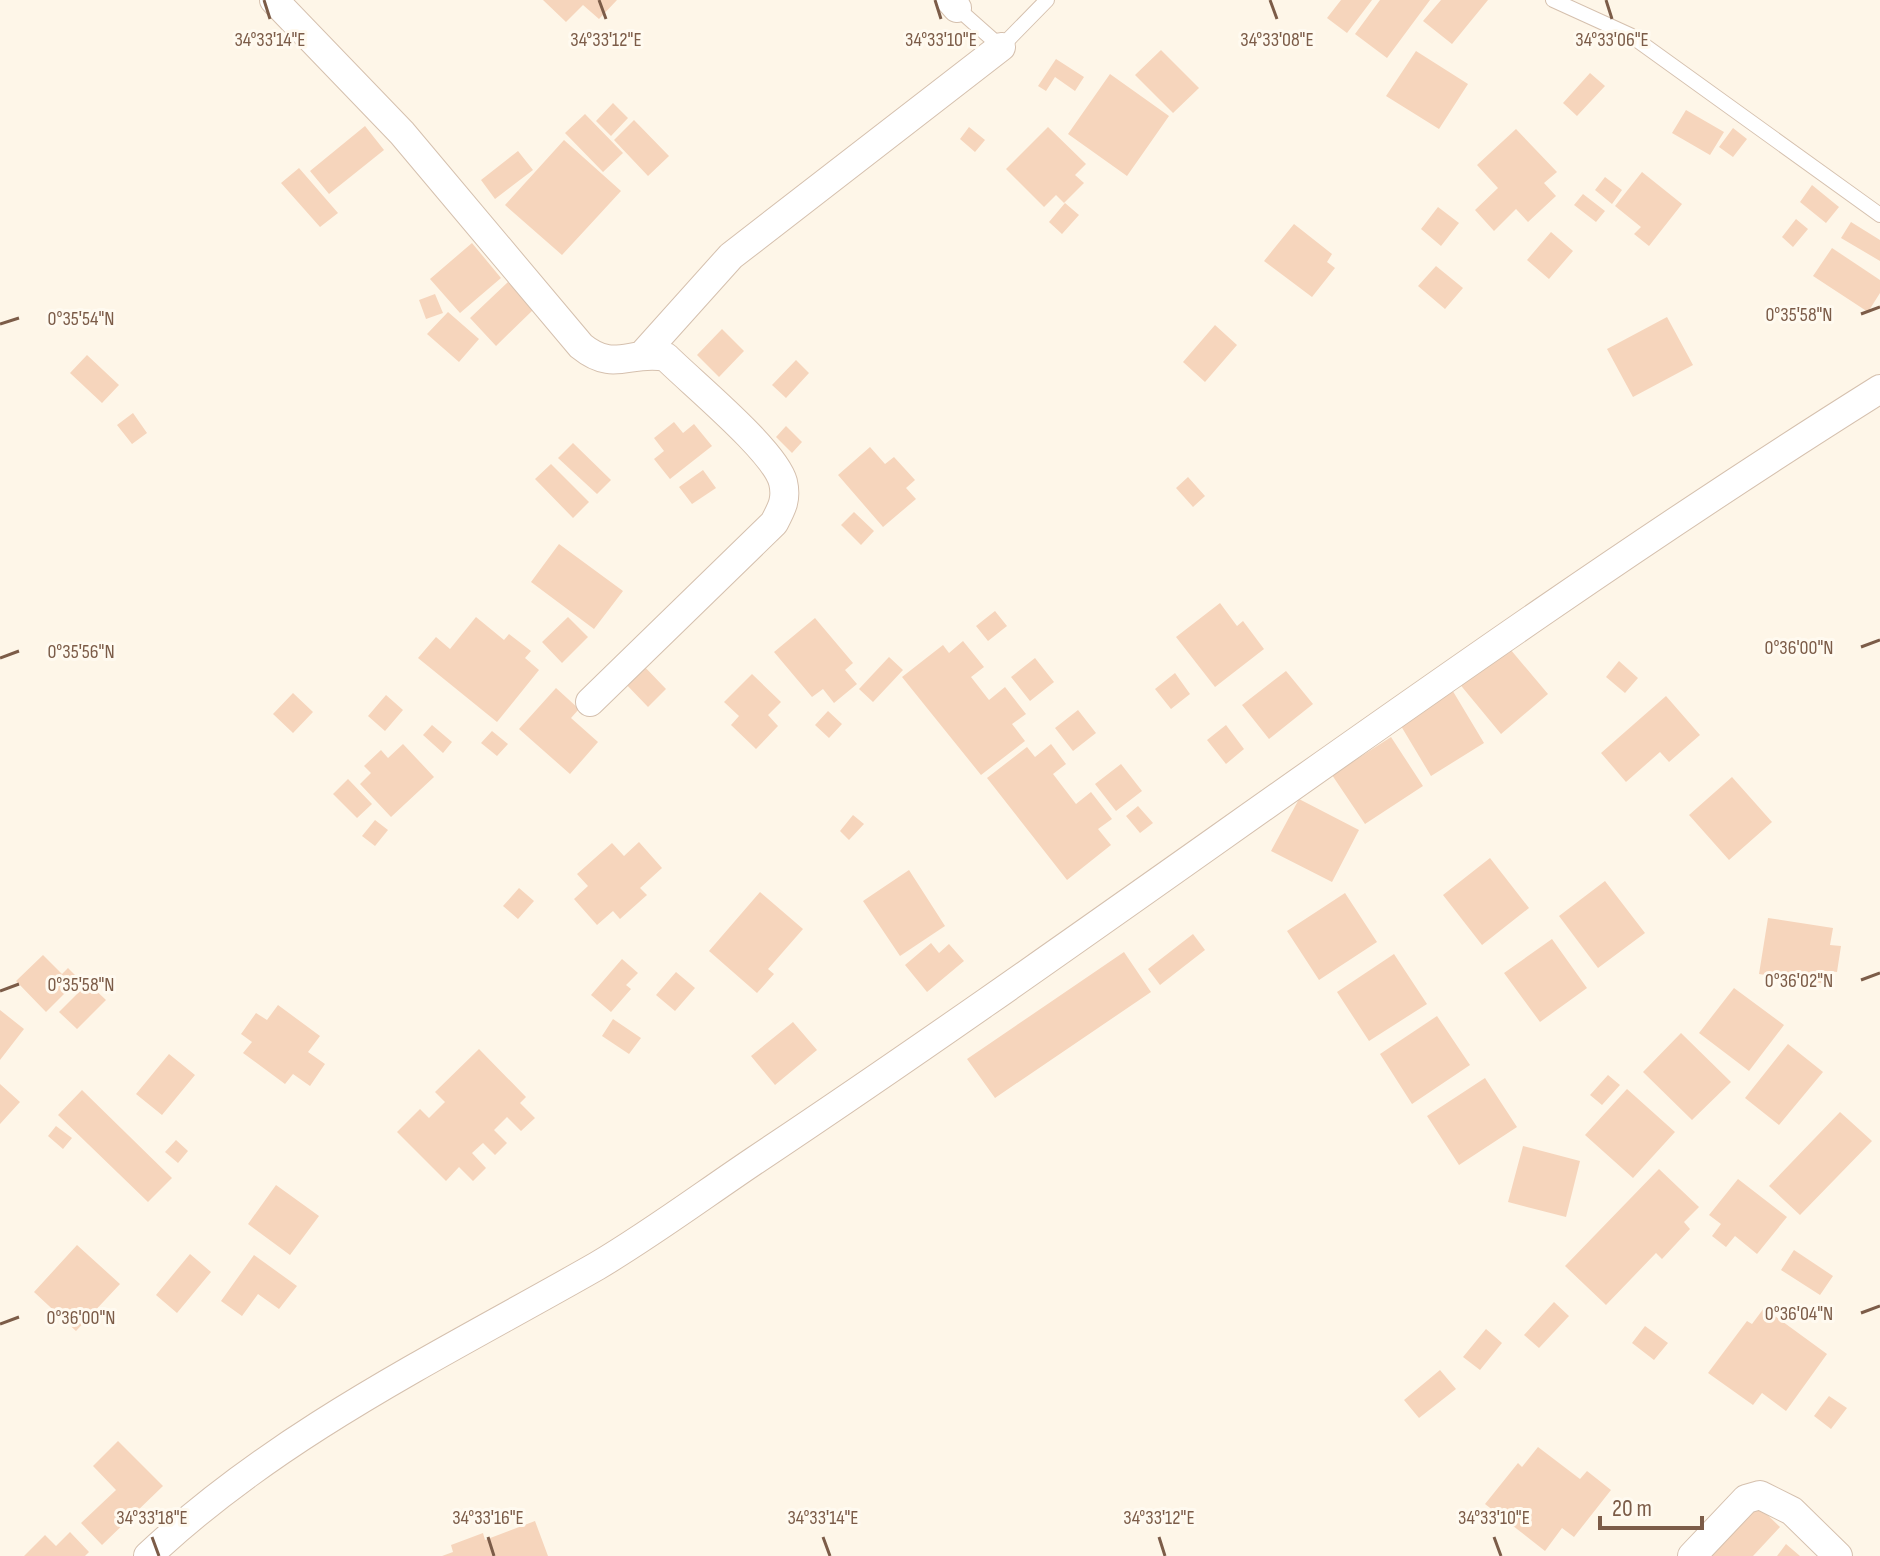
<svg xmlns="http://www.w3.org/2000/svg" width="1880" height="1556" font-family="'Sofia Sans Condensed',sans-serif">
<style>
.building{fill:#f6d5bc}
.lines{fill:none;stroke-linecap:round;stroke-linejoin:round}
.service-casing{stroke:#d5c0ae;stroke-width:16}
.minor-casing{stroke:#d5c0ae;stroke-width:30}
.service{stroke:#fff;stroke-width:14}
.minor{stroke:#fff;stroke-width:28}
.ticks{fill:none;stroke:#7c5c48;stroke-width:3}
.ticks-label{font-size:20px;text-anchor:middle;fill:#7c5c48;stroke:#fffaf0;stroke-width:6;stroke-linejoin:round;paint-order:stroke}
</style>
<rect width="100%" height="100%" fill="#fef6e8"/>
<!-- building -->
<path class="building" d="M543 0H617L599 19 583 5 566 22Z
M1341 0H1372L1347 33 1327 18Z
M1380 0H1430L1387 58 1355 34Z
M1441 0H1488L1452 44 1423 21Z
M1161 50 1199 88 1173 113 1135 75Z
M1416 51 1468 84 1439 129 1386 96Z
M1056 59 1084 77 1075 91 1055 77 1046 91 1038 86Z
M1590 73 1605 86 1577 116 1563 103Z
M1110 74 1169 116 1127 176 1068 134Z
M613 103 628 118 611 136 596 121Z
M1686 110 1724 132 1710 155 1672 133Z
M585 114 623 153 603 172 565 133Z
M634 120 669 156 648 176 614 140Z
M365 126 384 150 329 194 310 171Z
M969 127 985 140 975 152 960 139Z
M1048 127 1086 164 1075 175 1084 183 1064 203 1056 195 1044 207 1006 169Z
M1733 128 1747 139 1733 157 1719 147Z
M1516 129 1557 172 1544 183 1556 196 1528 222 1516 209 1494 231 1475 210 1498 188 1477 165Z
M564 140 621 191 562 255 505 205Z
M518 151 533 170 495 199 481 180Z
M299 168 338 213 320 227 281 183Z
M1642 172 1682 204 1649 246 1634 234 1641 227 1615 206Z
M1605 177 1622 190 1612 204 1595 190Z
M1812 185 1839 207 1826 223 1800 202Z
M1583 194 1605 211 1596 222 1574 205Z
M1065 203 1079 215 1062 234 1049 222Z
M1438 207 1459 223 1441 246 1421 229Z
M1796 219 1808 229 1793 247 1782 237Z
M1851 222 1880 240V261L1841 238Z
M1294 224 1332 254 1327 262 1335 268 1312 297 1264 261Z
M1551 232 1573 251 1549 279 1527 260Z
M472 243 501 278 460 313 430 279Z
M1832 248 1880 280V293L1868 312 1813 276Z
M1436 266 1463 288 1445 309 1418 286Z
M508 282 534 309 496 346 470 318Z
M435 294 443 313 426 319 419 300Z
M448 312 479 339 459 362 427 334Z
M1667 317 1693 365 1633 397 1607 349Z
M1215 325 1237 345 1205 382 1183 362Z
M722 329 744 351 719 377 697 355Z
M87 355 119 385 102 403 70 373Z
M796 360 809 373 786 398 772 385Z
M133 413 147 433 132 444 117 425Z
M674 422 683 433 694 424 712 446 670 479 654 459 664 451 654 438Z
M786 426 802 442 792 453 776 437Z
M573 443 611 480 597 494 558 458Z
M870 447 885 464 894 457 915 480 906 488 916 499 883 527 838 475Z
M551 464 589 502 573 518 535 479Z
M703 470 716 488 692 504 679 487Z
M1188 477 1205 496 1193 507 1176 488Z
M854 512 874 531 861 545 841 525Z
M559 544 623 591 594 629 531 582Z
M1220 603 1237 626 1243 621 1264 649 1215 687 1176 637Z
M995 611 1007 626 988 641 976 626Z
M476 617 504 640 509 634 531 651 525 658 539 670 497 722 418 658 436 637 450 649Z
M568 617 588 637 562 663 542 642Z
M815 618 853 663 845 670 857 684 834 703 823 689 812 697 774 652Z
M963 641 984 667 971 677 989 700 1005 687 1026 714 1012 724 1025 741 981 775 902 677 943 645 949 653Z
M1505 643 1548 694 1501 734 1458 682Z
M889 657 903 670 873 702 859 689Z
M1035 658 1054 682 1030 701 1011 677Z
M1619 661 1638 678 1625 693 1606 677Z
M640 662 666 689 648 707 622 680Z
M1286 671 1313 704 1269 739 1242 705Z
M1175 673 1190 694 1171 709 1155 689Z
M752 674 781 702 768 715 778 726 756 749 731 725 739 716 724 702Z
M556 688 579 709 571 718 598 742 570 774 519 729Z
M1451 688 1484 743 1431 776 1398 721Z
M293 693 313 712 293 733 273 714Z
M386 695 403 710 385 731 368 716Z
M1666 696 1700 735 1669 762 1660 752 1626 782 1601 753Z
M1078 710 1096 733 1073 751 1055 728Z
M828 711 842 724 829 738 815 725Z
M432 725 452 742 443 753 423 735Z
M1226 725 1244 749 1226 764 1207 740Z
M492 731 508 744 497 756 481 743Z
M1391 737 1423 786 1365 824 1332 775Z
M403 744 434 777 391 817 360 784 371 773 364 766 381 750 388 758Z
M1051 744 1066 764 1053 774 1076 804 1091 792 1112 819 1098 829 1111 845 1067 880 987 778 1027 747 1035 757Z
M1121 764 1142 791 1116 811 1095 784Z
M1732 777 1772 822 1729 860 1689 815Z
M348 779 372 804 357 818 333 794Z
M1299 799 1359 830 1332 882 1271 851Z
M1138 806 1153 823 1140 833 1126 816Z
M853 815 864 824 849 840 840 831Z
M375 820 388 830 375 846 362 836Z
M639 842 662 868 640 888 647 895 620 919 613 911 597 925 574 899 588 886 577 874 612 843 624 856Z
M1490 858 1529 908 1482 945 1443 895Z
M909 870 945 926 900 956 863 901Z
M1605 881 1645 933 1598 968 1559 916Z
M519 888 534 901 518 919 503 906Z
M760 892 803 929 768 969 774 974 757 993 709 951Z
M1345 893 1377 942 1319 980 1287 931Z
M1768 918 1833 928 1830 945 1841 946 1837 972 1828 971 1826 984 1759 974Z
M1193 934 1205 950 1160 985 1148 969Z
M1552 939 1587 988 1540 1022 1504 973Z
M931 943 939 953 949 944 964 961 927 992 905 965Z
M1124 952 1151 992 995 1098 967 1059Z
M1394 954 1427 1004 1369 1041 1337 992Z
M43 955 62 974 68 968 79 979 46 1012 16 981Z
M622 959 638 973 626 985 631 989 611 1012 591 995Z
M676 972 695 988 675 1011 656 995Z
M88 983 106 1000 77 1029 59 1012Z
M1734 988 1784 1025 1749 1071 1699 1033Z
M278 1005 320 1036 308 1052 325 1064 310 1086 293 1074 285 1084 243 1053 252 1042 241 1034 256 1013 267 1020Z
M0 1010 24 1029 0 1060Z
M1437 1016 1470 1065 1412 1104 1380 1054Z
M613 1019 641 1038 629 1054 602 1036Z
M793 1022 817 1050 775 1085 751 1056Z
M1681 1033 1731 1082 1692 1120 1643 1072Z
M1788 1044 1823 1072 1779 1125 1745 1098Z
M479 1049 526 1097 520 1103 535 1118 521 1131 507 1117 494 1130 507 1143 495 1155 483 1143 472 1153 486 1168 473 1181 459 1167 446 1181 397 1132 420 1109 429 1118 445 1102 435 1092Z
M169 1054 195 1075 162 1115 136 1094Z
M1608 1075 1620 1085 1602 1105 1590 1095Z
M1485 1078 1517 1127 1459 1165 1427 1116Z
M0 1084 20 1102 0 1124Z
M1627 1089 1675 1132 1633 1178 1585 1135Z
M82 1090 172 1178 148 1202 58 1115Z
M1840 1112 1872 1141 1800 1215 1769 1186Z
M56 1126 72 1138 63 1149 48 1136Z
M176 1140 188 1151 178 1163 165 1152Z
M1523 1146 1580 1161 1566 1217 1508 1202Z
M1659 1169 1699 1207 1684 1222 1690 1229 1662 1259 1656 1253 1606 1305 1565 1266Z
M1738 1179 1787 1217 1757 1254 1735 1236 1726 1247 1712 1236 1721 1224 1709 1215Z
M276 1185 319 1216 290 1255 248 1224Z
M77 1245 120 1284 76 1331 34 1292Z
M1794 1250 1833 1276 1820 1295 1781 1270Z
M190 1254 211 1272 177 1313 156 1295Z
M254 1255 297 1286 279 1309 258 1294 242 1316 221 1301Z
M1554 1302 1569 1316 1539 1348 1524 1335Z
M1764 1308 1827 1354 1786 1411 1762 1393 1753 1405 1708 1373 1747 1321 1752 1324Z
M1645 1326 1668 1343 1654 1360 1632 1343Z
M1486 1329 1502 1343 1480 1370 1463 1357Z
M1440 1370 1456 1389 1419 1418 1404 1400Z
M1829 1396 1847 1408 1831 1429 1814 1416Z
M118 1441 163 1486 102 1545 81 1523 116 1490 93 1466Z
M1538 1447 1580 1479 1587 1471 1611 1490 1574 1537 1562 1528 1545 1551 1485 1504 1518 1463 1522 1467Z
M1753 1501 1780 1527 1753 1556H1701Z
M535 1521 548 1556H442L453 1552 451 1545 483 1533 485 1540Z
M70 1532 89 1552 85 1556H24L45 1535 56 1546Z
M1786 1544 1800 1556H1777Z"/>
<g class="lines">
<defs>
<path id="service" d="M1553 0 1630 35 1880 215
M957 8 1001 47 1047 0"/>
<path id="minor" d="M274 0 402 133 581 346C614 373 629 350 666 357 692 383 775 451 783 482 787 499 782 508 774 523L590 702
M950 0 957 8
M644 353 731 256 1001 47
M148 1556C278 1433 443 1354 597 1266 651 1234 702 1196 754 1161 1132 909 1494 631 1880 389
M1692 1556 1746 1499 1760 1495 1792 1511 1838 1556"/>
</defs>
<!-- service casing -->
<use href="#service" class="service-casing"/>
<!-- minor casing -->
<use href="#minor" class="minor-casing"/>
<!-- service -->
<use href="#service" class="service"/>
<!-- minor -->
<use href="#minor" class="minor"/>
</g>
<!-- ticks -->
<path class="ticks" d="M264 0 270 19M599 0 606 19M935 0 941 19M1270 0 1277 19M1606 0 1612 19M1861 314 1880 307M0 324 19 318M1861 647 1880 640M0 658 19 651M1861 980 1880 973M0 991 19 984M1861 1313 1880 1306M0 1324 19 1317M152 1537 159 1556M488 1537 494 1556M823 1537 830 1556M1159 1537 1165 1556M1494 1537 1501 1556"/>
<g class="ticks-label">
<text x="270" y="46">34°33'14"E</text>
<text x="606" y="46">34°33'12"E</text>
<text x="941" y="46">34°33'10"E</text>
<text x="1277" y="46">34°33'08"E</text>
<text x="1612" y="46">34°33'06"E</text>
<text x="1799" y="321">0°35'58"N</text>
<text x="81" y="325">0°35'54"N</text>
<text x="1799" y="654">0°36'00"N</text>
<text x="81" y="658">0°35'56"N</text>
<text x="1799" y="987">0°36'02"N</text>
<text x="81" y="991">0°35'58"N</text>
<text x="1799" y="1320">0°36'04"N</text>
<text x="81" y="1324">0°36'00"N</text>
<text x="152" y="1524">34°33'18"E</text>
<text x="488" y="1524">34°33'16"E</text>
<text x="823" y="1524">34°33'14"E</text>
<text x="1159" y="1524">34°33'12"E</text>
<text x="1494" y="1524">34°33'10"E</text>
</g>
<!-- scale -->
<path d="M1600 1516v12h102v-12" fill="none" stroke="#7c5c48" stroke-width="4"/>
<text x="1612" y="1516" font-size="24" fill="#7c5c48" stroke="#fffaf0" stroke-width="6" paint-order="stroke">20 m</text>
</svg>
